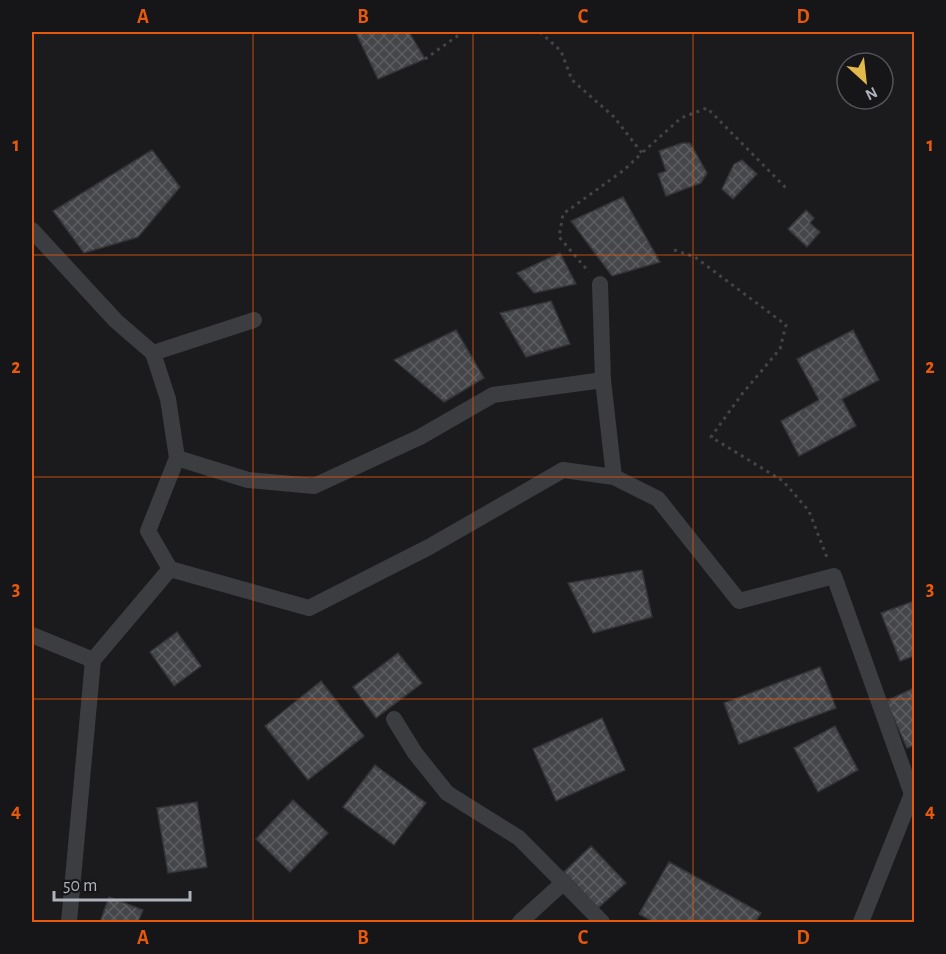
<svg xmlns="http://www.w3.org/2000/svg" width="946" height="954" font-family="'Alegreya Sans',sans-serif">
<style>
.building{fill:url(#building-cross-hatch);stroke:#353539;stroke-width:1.5}
.lines{fill:none;stroke-linecap:round;stroke-linejoin:round}
.path{stroke:#424448;stroke-width:3;stroke-dasharray:3 4.5;stroke-linecap:butt}
.street{stroke:#3c3d41;stroke-width:16}
.grid{fill:none;stroke:#e8590c;stroke-width:1.5;stroke-opacity:0.55}
.neatline{fill:none;stroke:#e8590c;stroke-width:2}
.grid-label{font-size:20px;text-anchor:middle;font-weight:bold;fill:#e8590c}
</style>
<defs>
<pattern id="building-cross-hatch" width="8" height="8" patternUnits="userSpaceOnUse" patternTransform="scale(1.5)"><rect width="8" height="8" fill="#45464a"/><path d="M0 0l8 8M0 8l8-8" fill="none" stroke="#5d5e62"/></pattern>
</defs>
<rect width="100%" height="100%" fill="#1b1b1d"/>
<!-- building -->
<path class="building" d="M360 32H409L425 59 378 79 356 33Z
M682 143H690L707 173 701 183 666 196 658 174 666 171 659 151Z
M152 150 180 187 138 237 84 253 53 211Z
M742 160 757 174 733 199 722 189 734 164Z
M623 197 660 262 612 276 571 221Z
M806 210 814 218 810 223 820 232 807 247 788 229Z
M560 253 576 284 534 293 517 273Z
M551 301 570 344 526 357 500 313Z
M456 330 484 378 444 402 394 360Z
M853 330 879 380 842 399 856 426 799 456 781 421 819 400 797 359Z
M642 570 652 617 593 633 568 583Z
M914 601V656L900 661 881 613Z
M177 632 201 666 174 686 150 652Z
M398 653 422 683 376 718 353 687Z
M820 667 836 708 739 744 724 703Z
M321 681 364 736 308 780 265 726Z
M914 688V745L907 748 886 701Z
M602 718 625 770 556 801 533 749Z
M835 726 858 770 818 792 794 748Z
M375 765 426 803 394 845 343 807Z
M293 800 328 833 290 872 256 839Z
M197 802 207 867 168 873 157 808Z
M591 846 626 883 598 908 564 872Z
M669 862 761 913 755 922H653L639 914Z
M109 897 143 910 138 922H100Z"/>
<g class="lines">
<!-- path -->
<path class="path" d="M540 32 561 51 572 80 614 117 642 153 624 170 563 214 559 237 589 272
M425 59 463 32
M643 152 681 118 707 108 787 189
M674 250 695 257 786 325 780 349 742 394 711 437 783 481 809 511 828 560"/>
<!-- street -->
<path class="street" d="M32 230 116 321 153 353
M603 380 614 477 658 499 739 601 834 576 912 794 861 922
M177 458 248 480 314 486 420 437 493 395 603 380 600 284
M170 569 309 608 429 547 563 470 614 477
M32 635 93 660 69 922
M93 660 170 569 148 531 177 458 168 399 153 353 254 320
M394 719 415 753 447 793 519 838 602 922
M520 922 564 882"/>
</g>
<!-- grid -->
<path class="grid" d="M253 32V922M473 32V922M693 32V922M32 255H914M32 477H914M32 699H914"/>
<!-- border -->
<rect width="946" height="954" fill="none" stroke="#161618" stroke-width="66"/>
<!-- north arrow -->
<g transform="translate(865 81) rotate(153)"><circle r="28" fill="#161618" stroke="#535459" stroke-width="1.5"/>
<path d="M0-4.5L10 22L0 15L-10 22Z" fill="#e4b94c"/>
<text y="-9" font-size="16" font-weight="bold" text-anchor="middle" fill="#aeb2bb">N</text>
</g>
<!-- scale -->
<path d="M54 891v9h136v-9" fill="none" stroke="#aeb2bb" stroke-width="3"/>
<text x="63" y="891" font-size="18" fill="#aeb2bb" stroke="#161618" stroke-width="4.5" paint-order="stroke">50 m</text>
<rect x="33" y="33" width="880" height="888" class="neatline"/>
<g class="grid-label">
<text x="143" y="23">A</text>
<text x="363" y="23">B</text>
<text x="583" y="23">C</text>
<text x="803" y="23">D</text>
<text x="16" y="151">1</text>
<text x="930" y="151">1</text>
<text x="16" y="373">2</text>
<text x="930" y="373">2</text>
<text x="16" y="595">3</text>
<text x="930" y="595">3</text>
<text x="16" y="817">4</text>
<text x="930" y="817">4</text>
<text x="143" y="944">A</text>
<text x="363" y="944">B</text>
<text x="583" y="944">C</text>
<text x="803" y="944">D</text>
</g>
</svg>
